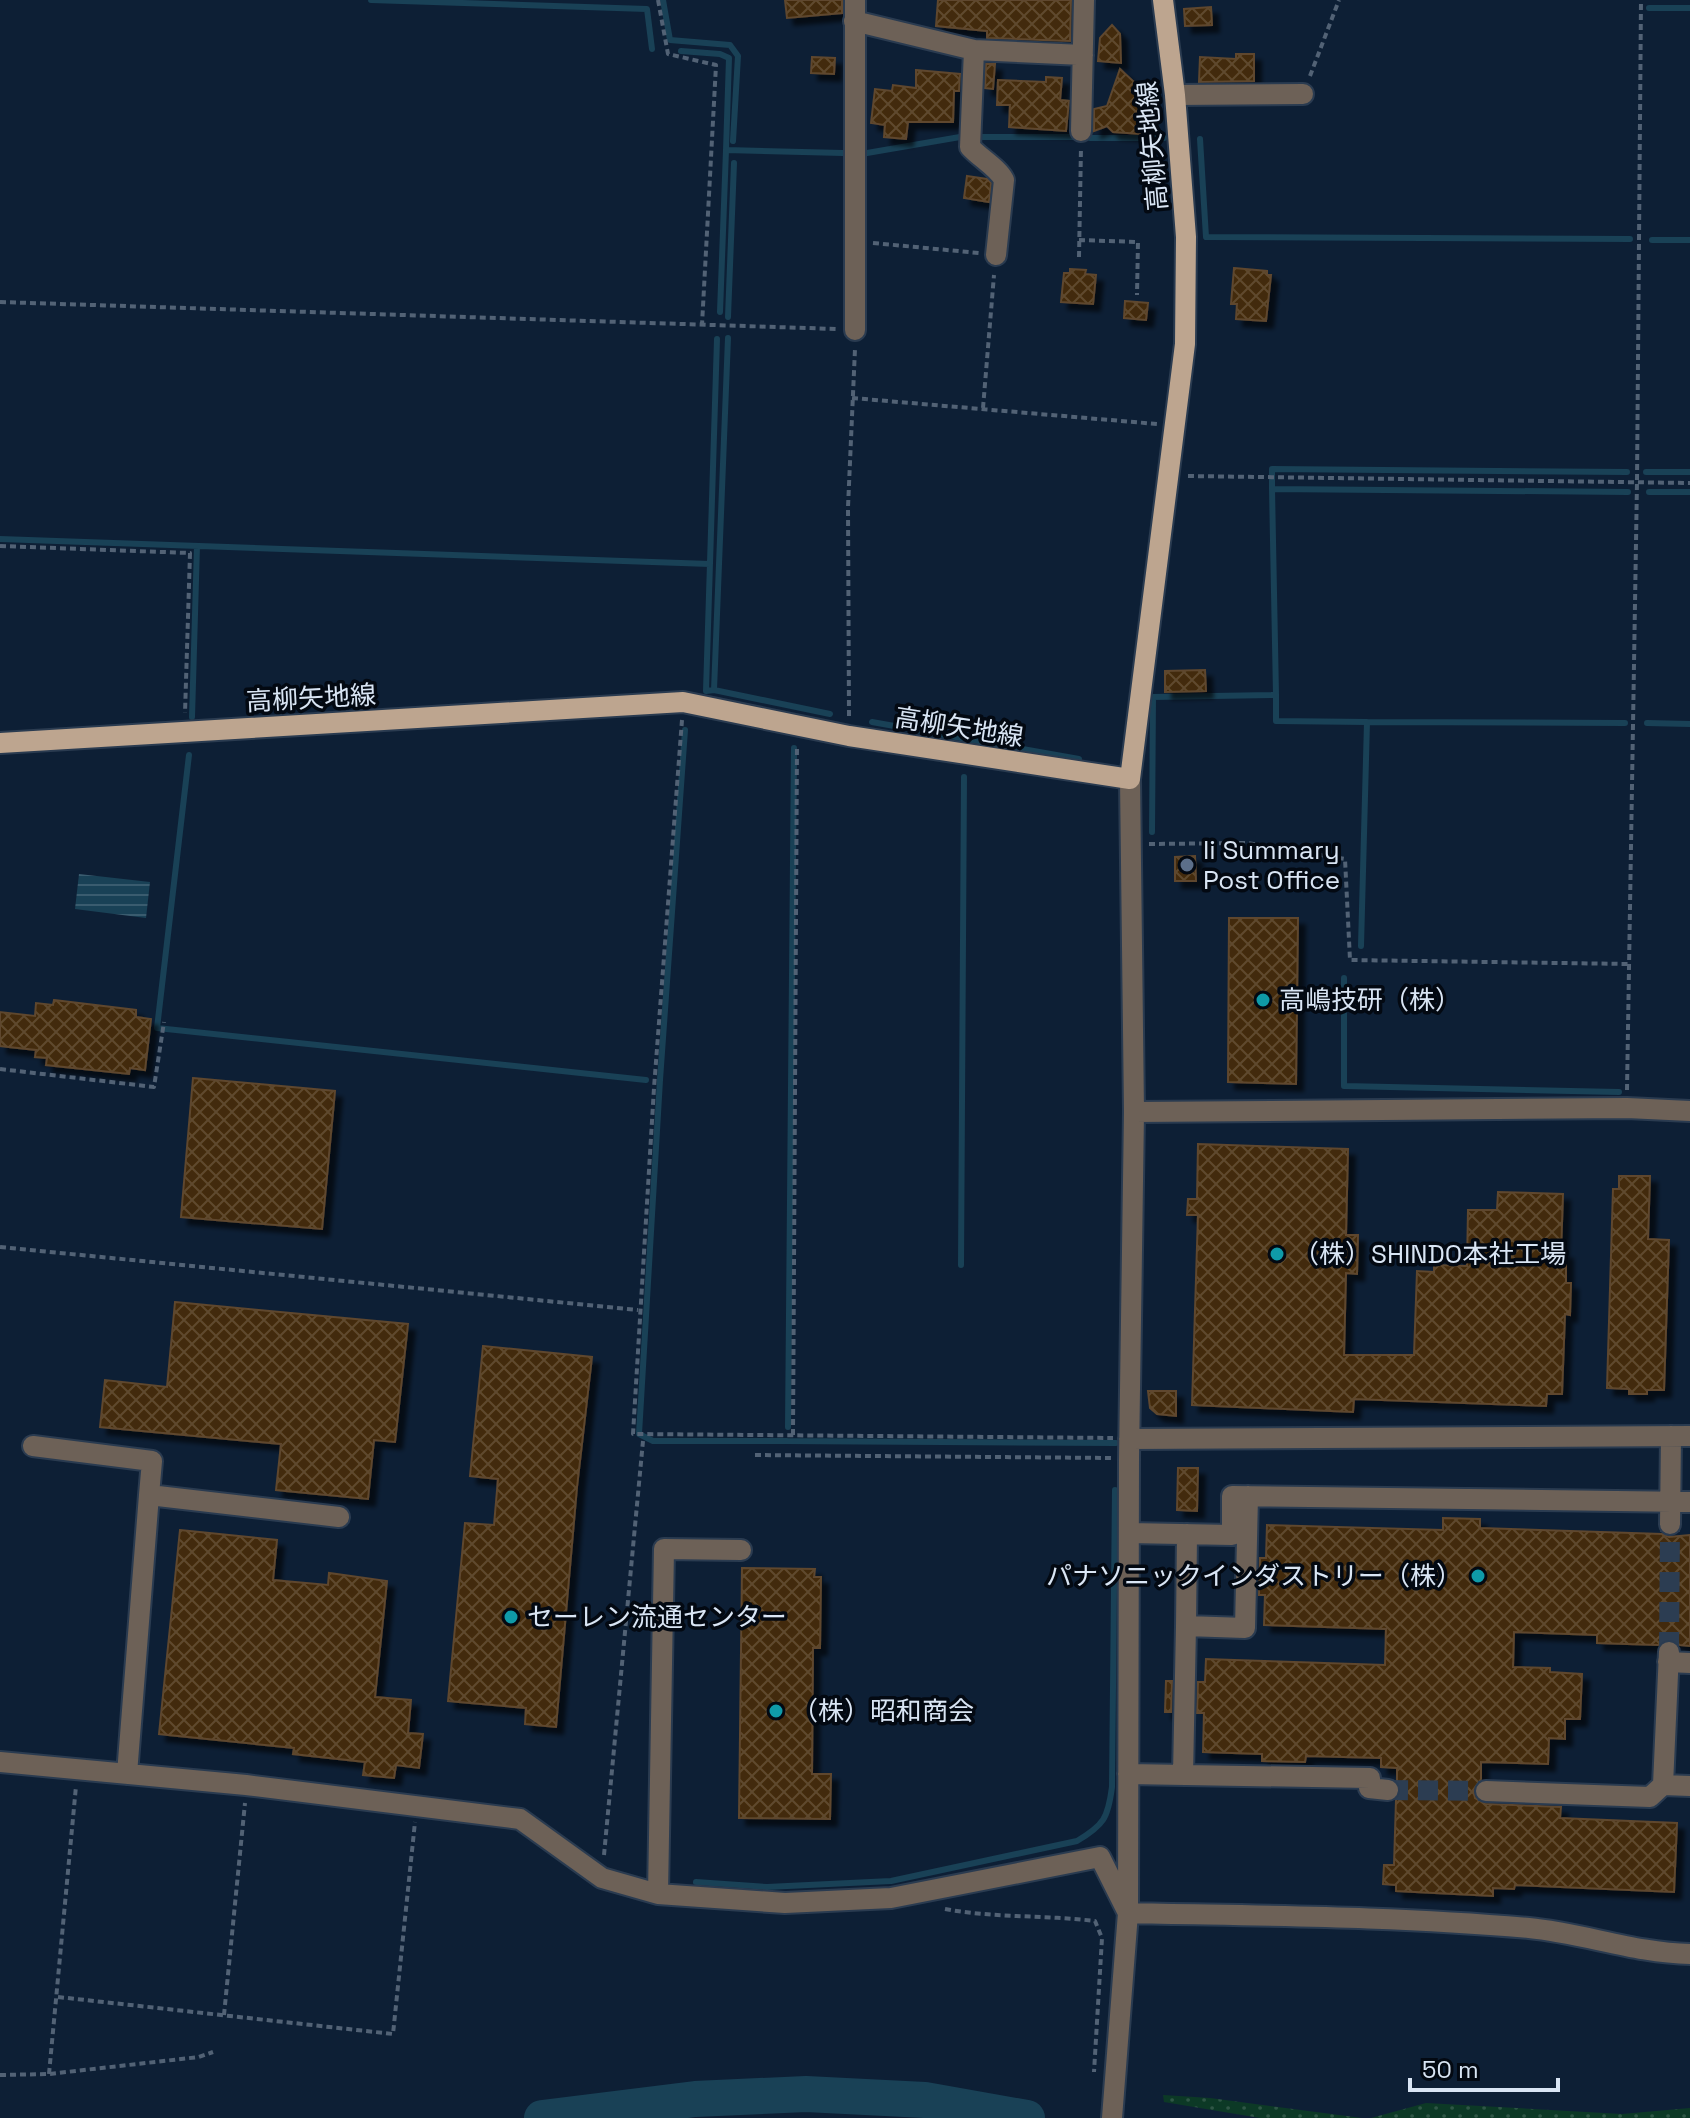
<svg xmlns="http://www.w3.org/2000/svg" width="1690" height="2118" font-family="'Space Grotesk','Noto Sans JP',sans-serif">
<style>
.grass{fill:url(#grass-dots)}
.water{fill:url(#water-rules)}
.lines{fill:none;stroke-linecap:round;stroke-linejoin:round}
.stream{stroke:#194156;stroke-width:6}
.river{stroke:#194156;stroke-width:36}
.building{fill:url(#building-cross-hatch);stroke:#5e472e;stroke-width:2;filter:url(#shadow)}
.minor-tunnel{stroke:#2c3d52;stroke-width:20;stroke-dasharray:20 10;stroke-linecap:butt}
.minor-casing{stroke:#2a3b50;stroke-width:24}
.major-casing{stroke:#2a3b50;stroke-width:24}
.path{stroke:#526275;stroke-width:4;stroke-dasharray:6 4;stroke-linecap:butt}
.minor{stroke:#6d6157;stroke-width:20}
.major{stroke:#bda58f;stroke-width:20}
.service-dot{fill:#5c6f8a;stroke:#030912;stroke-width:3}
.culture-dot{fill:#0f9aa8;stroke:#030912;stroke-width:3}
.labels{text-anchor:middle;stroke-width:7;stroke-linejoin:round;paint-order:stroke}
.street-label{font-size:26px;fill:#d9e5f4;stroke:#030912}
.poi-label{font-size:26px;fill:#d9e5f4;stroke:#030912;text-anchor:start}
</style>
<defs>
<pattern id="grass-dots" width="8" height="8" patternUnits="userSpaceOnUse" patternTransform="scale(2)"><rect width="8" height="8" fill="#0c3926"/><path d="M2 2h.1M6 6h.1" fill="none" stroke="#2f5646" stroke-width="1.8" stroke-linecap="round"/></pattern>
<pattern id="water-rules" width="6" height="5" patternUnits="userSpaceOnUse" patternTransform="scale(2)"><rect width="6" height="5" fill="#194156"/><path d="M0 2.5h6" fill="none" stroke="#3a5c6f"/></pattern>
<pattern id="building-cross-hatch" width="8" height="8" patternUnits="userSpaceOnUse" patternTransform="scale(2)"><rect width="8" height="8" fill="#432a0a"/><path d="M0 0l8 8M0 8l8-8" fill="none" stroke="#5e492e"/></pattern>
<filter id="shadow"><feDropShadow dx="7" dy="7" stdDeviation="2" flood-color="#0009"/></filter>
</defs>
<rect width="100%" height="100%" fill="#0d1f35"/>
<!-- grass -->
<path class="grass" d="M1163 2095 1210 2098 1362 2118H1260L1164 2102Z
M1426 2103 1622 2114 1690 2108V2118H1371Z"/>
<!-- water -->
<path class="water" d="M79 874 150 882 146 918 75 909Z"/>
<g class="lines">
<!-- stream -->
<path class="stream" d="M371 0 647 9 652 49
M663 0 670 40 730 45 738 56 733 141
M1649 8H1690
M681 51 720 54 729 58 726 150 843 153
M978 137H1076
M1090 138H1164
M1200 139 1206 237 1630 239
M867 153 960 137
M1652 240H1690
M720 312 726 150
M728 317 734 163
M717 339 706 691 714 690 830 714
M1646 472H1690
M1272 489V469L1627 472
M1649 492H1690
M0 539 710 564
M714 690 728 338
M1276 695 1272 489 1628 492
M192 717 197 546
M872 722 1079 759
M1647 723 1690 724
M685 730 660 1080 639 1434 653 1441H787
M189 755 157 1028 646 1080
M1152 832 1153 697 1276 695V721L1367 722
M1361 946 1367 722 1625 723
M1344 978V1086L1619 1092
M961 1265 964 777
M788 1427 794 748
M784 1441 1116 1443
M696 1882 767 1887 891 1881 1077 1841C1104 1825 1108 1818 1112 1787L1115 1490"/>
<!-- river -->
<path class="river" d="M542 2118 695 2099 806 2094 925 2100 1027 2118"/>
</g>
<!-- building -->
<path class="building" d="M785 0H842V13L787 18Z
M938 0H1071L1070 41 987 38V31L936 26Z
M1211 7 1212 25 1185 26 1184 9Z
M1112 25 1120 34 1121 63 1098 61 1100 38Z
M1236 54H1254V81L1199 82 1200 57 1236 59Z
M812 57 835 58 834 74 811 73Z
M986 64H995L993 89 985 88Z
M1120 69 1148 95 1151 102 1150 112 1144 119 1141 134 1113 132 1107 126 1094 131V109L1107 106Z
M916 70 960 74 959 91H954L953 122H908L906 139 884 137 885 125 871 123 875 89 892 91 893 85 916 88Z
M1046 77 1062 78 1060 100 1069 101 1066 131 1009 127 1010 105H997L998 80 1046 82Z
M967 176 987 179 991 183 989 202 964 198Z
M1234 268 1267 271V275H1271L1266 321 1236 319 1237 304H1231Z
M1070 269 1086 270 1085 274 1096 275 1093 304 1061 302 1064 273H1070Z
M1125 301 1148 303 1146 320 1124 318Z
M1205 670 1206 691 1165 692V671Z
M1195 856 1196 881H1175V857Z
M1229 918H1298L1296 1084 1228 1082Z
M54 1000 136 1010V1017L151 1019 145 1070 130 1068 129 1074 46 1065 47 1058 35 1057 36 1050 0 1046V1012L35 1016 36 1003 53 1005Z
M193 1078 335 1091 322 1229 181 1217Z
M1198 1144 1348 1149 1346 1235H1358L1357 1274 1346 1273 1344 1355H1414L1417 1271 1434 1272V1265L1467 1266 1468 1210H1497L1498 1192 1563 1194 1561 1252H1566V1283H1571L1570 1315 1565 1314 1562 1394H1547L1546 1406 1354 1399 1353 1412 1192 1405 1198 1215H1187L1188 1199H1197Z
M1619 1176H1650L1648 1239 1669 1240 1664 1390H1647V1394H1629V1389L1607 1388 1613 1189H1619Z
M175 1302 408 1324 395 1442 374 1440 368 1499 276 1490 281 1444 100 1427 105 1380 167 1387Z
M483 1346 592 1357 577 1487 556 1727 525 1724 526 1708 448 1701 465 1523 494 1525 498 1479 470 1476Z
M1148 1391H1176V1416L1157 1414 1150 1408Z
M1178 1468H1198L1197 1511 1177 1510Z
M1443 1518 1480 1519V1528L1662 1534 1669 1537 1690 1535V1646L1680 1645 1670 1639 1658 1645 1597 1643V1635L1514 1632 1513 1667 1550 1668V1672L1582 1674 1580 1719H1565V1739L1549 1738 1548 1764 1481 1762V1779L1473 1790 1475 1798 1485 1804 1561 1807 1560 1818 1677 1823 1674 1892 1515 1885 1514 1889 1493 1888V1896L1396 1891V1885L1383 1884 1384 1865H1394L1396 1800 1401 1791 1397 1781V1768L1381 1767V1758L1306 1756 1305 1762 1262 1761V1754L1203 1752 1204 1713H1197L1198 1682H1205L1206 1659 1385 1665 1386 1629 1264 1625 1265 1595H1259L1260 1558H1266L1267 1525 1443 1530Z
M180 1530 277 1540 273 1580 328 1585 329 1573 387 1581 375 1697 411 1700 408 1733 423 1734 419 1768 396 1765 394 1778 363 1775 365 1762 293 1754 294 1748 159 1734Z
M742 1568 815 1569 814 1577H821L820 1648H813L812 1774H831L830 1819 739 1818Z
M1166 1681H1172L1171 1712H1165Z"/>
<g class="lines">
<!-- minor-tunnel -->
<path class="minor-tunnel" d="M1669 1652 1670 1524
M1388 1790 1486 1791"/>
<defs>
<path id="minor" d="M855 0V330
M854 21 974 50 1083 55
M974 50 970 147C980 158 998 168 1004 180L996 255
M1175 95 1303 94
M1081 131 1084 0
M1134 1112 1627 1108 1690 1111
M1129 1439 1690 1436
M33 1446 152 1461 149 1495
M1670 1524 1671 1436
M1129 1533 1232 1535V1496L1690 1502
M1186 1626 1187 1534
M1668 1662 1690 1663
M0 1762 246 1785 520 1819 602 1878 658 1894 785 1903 891 1898 1100 1857 1128 1913C1262 1916 1395 1916 1529 1928 1583 1933 1635 1953 1690 1954
M127 1774 149 1495 339 1517
M1128 1774 1370 1778 1369 1788 1388 1790
M1183 1775 1186 1626 1245 1628 1248 1496
M1663 1785 1669 1652
M1486 1791 1650 1797 1663 1785 1690 1786
M658 1894 664 1549 741 1550
M1112 2118 1128 1913 1129 1459 1134 1112 1130 779"/>
<path id="major" d="M0 743 683 702 849 736 1130 779 1185 344 1186 237 1175 95 1163 0"/>
</defs>
<!-- minor casing -->
<use href="#minor" class="minor-casing"/>
<!-- major casing -->
<use href="#major" class="major-casing"/>
<!-- path -->
<path class="path" d="M658 0 668 54 716 65 702 325
M1310 76 1339 0
M1079 240 1138 242 1137 295
M873 243 979 253
M1079 257 1081 147
M0 302 837 329
M852 398 1157 424
M983 408 994 275
M1188 476 1690 483
M0 546 190 553 185 713
M849 716 848 507 855 349
M682 720 654 1088 633 1434 1113 1438
M1149 844 1248 843 1345 859 1350 960 1629 964
M0 1069 154 1087 164 1022
M1627 1090 1637 482 1641 0
M0 1247 638 1310
M793 1435 797 745
M755 1455 1111 1458
M604 1855 643 1441
M945 1909C994 1918 1045 1915 1095 1921L1102 1938 1094 2072
M58 1997 393 2034 415 1822
M224 2015 245 1803
M49 2074 76 1786
M0 2075 49 2074 199 2057 213 2052"/>
<!-- minor -->
<use href="#minor" class="minor"/>
<!-- major -->
<use href="#major" class="major"/>
</g>
<!-- markers -->
<circle class="service-dot" cx="1187" cy="865" r="8"/>
<g class="culture-dot">
<circle cx="1263" cy="1000" r="8"/>
<circle cx="1277" cy="1254" r="8"/>
<circle cx="1478" cy="1576" r="8"/>
<circle cx="511" cy="1617" r="8"/>
<circle cx="776" cy="1711" r="8"/>
</g>
<g class="labels">
<!-- street labels -->
<g class="street-label">
<text transform="translate(1152 146) rotate(-95)" y="9">高柳矢地線</text>
<text transform="translate(311 698) rotate(-3)" y="9">高柳矢地線</text>
<text transform="translate(959 727) rotate(9)" y="9">高柳矢地線</text>
</g>
<!-- poi labels -->
<g class="poi-label">
<text x="1203" y="859">Ii Summary<tspan x="1203" dy="30">Post Office</tspan></text>
<text x="1279" y="1009">高嶋技研（株）</text>
<text x="1293" y="1263">（株）SHINDO本社工場</text>
<text x="1462" y="1585" text-anchor="end">パナソニックインダストリー（株）</text>
<text x="527" y="1626">セーレン流通センター</text>
<text x="792" y="1720">（株）昭和商会</text>
</g>
</g>
<!-- scale -->
<path d="M1410 2078v12h148v-12" fill="none" stroke="#d9e5f4" stroke-width="4"/>
<text x="1422" y="2078" font-size="24" fill="#d9e5f4" stroke="#030912" stroke-width="6" paint-order="stroke">50 m</text>
</svg>
